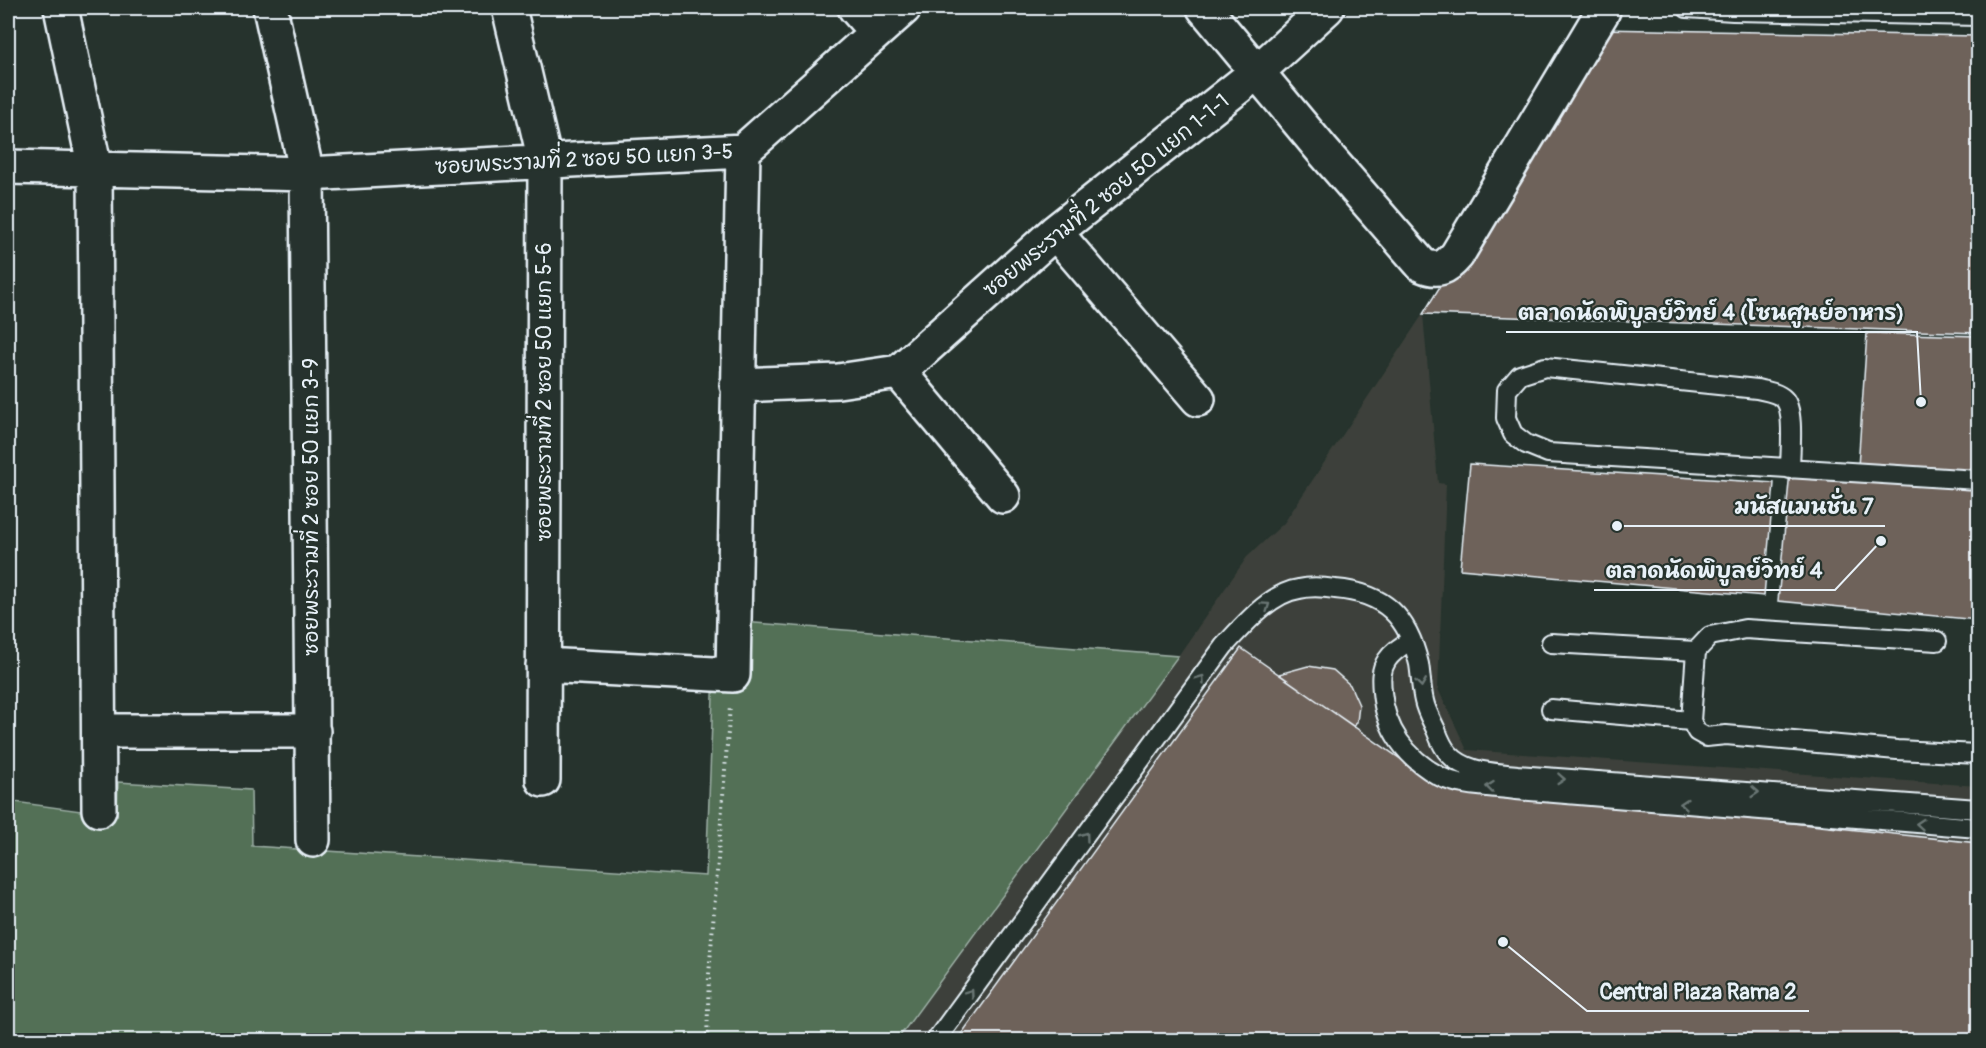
<svg xmlns="http://www.w3.org/2000/svg" width="1986" height="1048" font-family="Pangolin,'Playpen Sans Thai',sans-serif">
<style>
.built{fill:#3c413a}
.green{fill:#536f56;stroke:#9eb0a7;stroke-width:1.5}
.building{fill:#6e625a;stroke:#e8f1f8;stroke-width:1.5}
.lines{fill:none;stroke-linecap:round;stroke-linejoin:round}
.lane-casing{stroke:#e8f1f8;stroke-width:22}
.street-casing{stroke:#e8f1f8;stroke-width:38}
.path{stroke:#e8f1f8;stroke-width:4;stroke-dasharray:1.5 4.5;stroke-linecap:butt}
.lane{stroke:#26332d;stroke-width:18}
.street{stroke:#26332d;stroke-width:33}
.oneway{stroke:#6a7674}
.labels{text-anchor:middle;stroke-width:4.5;stroke-linejoin:round;paint-order:stroke}
.street-label{font-size:21px;fill:#e8f1f8;stroke:#26332d}
.leader{fill:none;stroke:#e8f1f8;stroke-width:2}
.callout-dot{fill:#e8f1f8;stroke:#26332d;stroke-width:2}
.callout-label{font-size:22px;text-anchor:middle;font-weight:bold;fill:#e8f1f8;stroke:#26332d;stroke-width:4.5;stroke-linejoin:round;paint-order:stroke}
</style>
<rect width="100%" height="100%" fill="#26332d"/>
<filter id="ink" filterUnits="userSpaceOnUse"><feTurbulence type="fractalNoise" baseFrequency=".0167" numOctaves="2"/><feDisplacementMap in="SourceGraphic" scale="12" xChannelSelector="R" yChannelSelector="G"/><feConvolveMatrix kernelMatrix="1 2 1 2 8 2 1 2 1" color-interpolation-filters="sRGB"/></filter>
<g filter="url(#ink)">
<!-- built -->
<path class="built" d="M1423 314 1438 483 1446 484 1438 689 1467 750 1978 786V1040H897L1178 656 1247 557 1284 523Z"/>
<!-- green -->
<path class="green" d="M716 620 1178 656 897 1040H8V801L117 816 118 782 251 790 252 846 706 876Z"/>
<!-- building -->
<path class="building" d="M1599 29 1978 36V333L1423 314Z
M1867 333 1978 336V475L1858 467Z
M1470 464 1774 483 1764 596 1460 569Z
M1790 471 1978 481V620L1778 601Z
M1241 648 1438 785 1978 843V1040H957Z
M1308 666 1333 670 1350 685 1359 705 1357 722 1354 727 1279 674Z"/>
<g class="lines">
<defs>
<path id="lane" d="M1687 8 1733 11 1978 16
M1790 469C1790 452 1795 410 1784 399 1777 392 1765 391 1757 389L1545 367 1520 375 1507 390 1506 418 1513 434 1526 444 1548 453 1978 480
M1411 640C1402 646 1393 651 1387 660 1380 670 1381 681 1382 692 1385 729 1406 758 1439 776 1459 787 1494 787 1516 790L1978 828
M1937 641 1745 629 1710 636 1696 651 1691 721 1697 732 1706 737 1726 735 1897 750 1978 754
M1551 643 1696 651
M1551 709 1691 721
M936 1040 1224 646C1243 626 1270 593 1299 589 1311 586 1323 587 1335 589 1385 593 1408 617 1419 664 1421 676 1421 689 1424 701 1426 711 1432 721 1436 730 1439 738 1443 748 1449 754 1466 773 1493 772 1517 775L1978 809"/>
<path id="street" d="M61 8 95 169 99 810
M270 8 307 174 313 840
M509 8 545 161 543 780
M855 8 876 32
M1204 8 1322 150 1422 265C1438 272 1446 268 1457 255L1603 11V8
M743 151 904 8
M8 167 307 174 743 151 733 675 543 665
M1055 232 1198 399
M899 372 1003 496
M737 385 838 381 899 372 1055 232 1257 72 1327 8
M99 731H313"/>
</defs>
<!-- lane casing -->
<use href="#lane" class="lane-casing"/>
<!-- street casing -->
<use href="#street" class="street-casing"/>
<!-- path -->
<path class="path" d="M707 1040 709 975 730 706"/>
<!-- lane -->
<use href="#lane" class="lane"/>
<!-- street -->
<use href="#street" class="street"/>
</g>
<!-- one-way arrows -->
<defs><path id="oneway-chevron" d="M-2-3.5L2.5 0L-2 3.5" fill="none" stroke-width="1.6" stroke-linecap="round" stroke-linejoin="round" transform="scale(1.5)"/></defs>
<g class="oneway">
<use href="#oneway-chevron" transform="translate(1266 606) rotate(-35)"/>
<use href="#oneway-chevron" transform="translate(1201 679) rotate(-54)"/>
<use href="#oneway-chevron" transform="translate(1421 683) rotate(82)"/>
<use href="#oneway-chevron" transform="translate(1561 779) rotate(4)"/>
<use href="#oneway-chevron" transform="translate(1490 787) rotate(-174)"/>
<use href="#oneway-chevron" transform="translate(1755 792) rotate(4)"/>
<use href="#oneway-chevron" transform="translate(1684 804) rotate(-175)"/>
<use href="#oneway-chevron" transform="translate(1920 824) rotate(-175)"/>
<use href="#oneway-chevron" transform="translate(1085 836) rotate(-54)"/>
<use href="#oneway-chevron" transform="translate(970 993) rotate(-54)"/>
</g>
</g>
<g class="labels">
<!-- street labels -->
<g class="street-label">
<text transform="translate(584 159) rotate(-3)" y="7">ซอยพระรามที่ 2 ซอย 50 แยก 3-5</text>
<text transform="translate(1106 195) rotate(-39)" y="7">ซอยพระรามที่ 2 ซอย 50 แยก 1-1-1</text>
<text transform="translate(544 392) rotate(-90)" y="7">ซอยพระรามที่ 2 ซอย 50 แยก 5-6</text>
<text transform="translate(311 507) rotate(-90)" y="7">ซอยพระรามที่ 2 ซอย 50 แยก 3-9</text>
</g>
</g>
<!-- callouts -->
<path class="leader" d="M1921 402L1917 332H1506M1617 526L1722 526H1885M1881 541L1835 590H1594M1503 942L1587 1011H1809"/>
<g class="callout-dot">
<circle cx="1921" cy="402" r="6"/>
<circle cx="1617" cy="526" r="6"/>
<circle cx="1881" cy="541" r="6"/>
<circle cx="1503" cy="942" r="6"/>
</g>
<g class="callout-label">
<text x="1711" y="320">ตลาดนัดพิบูลย์วิทย์ 4 (โซนศูนย์อาหาร)</text>
<text x="1804" y="514">มนัสแมนชั่น 7</text>
<text x="1714" y="578">ตลาดนัดพิบูลย์วิทย์ 4</text>
<text x="1698" y="999">Central Plaza Rama 2</text>
</g>
<!-- margin -->
<rect width="1986" height="1048" fill="none" stroke="#26332d" stroke-width="30"/>
<rect x="15" y="15" width="1956" height="1018" fill="none" stroke="#e8f1f8" stroke-width="2" filter="url(#ink)"/>
</svg>
